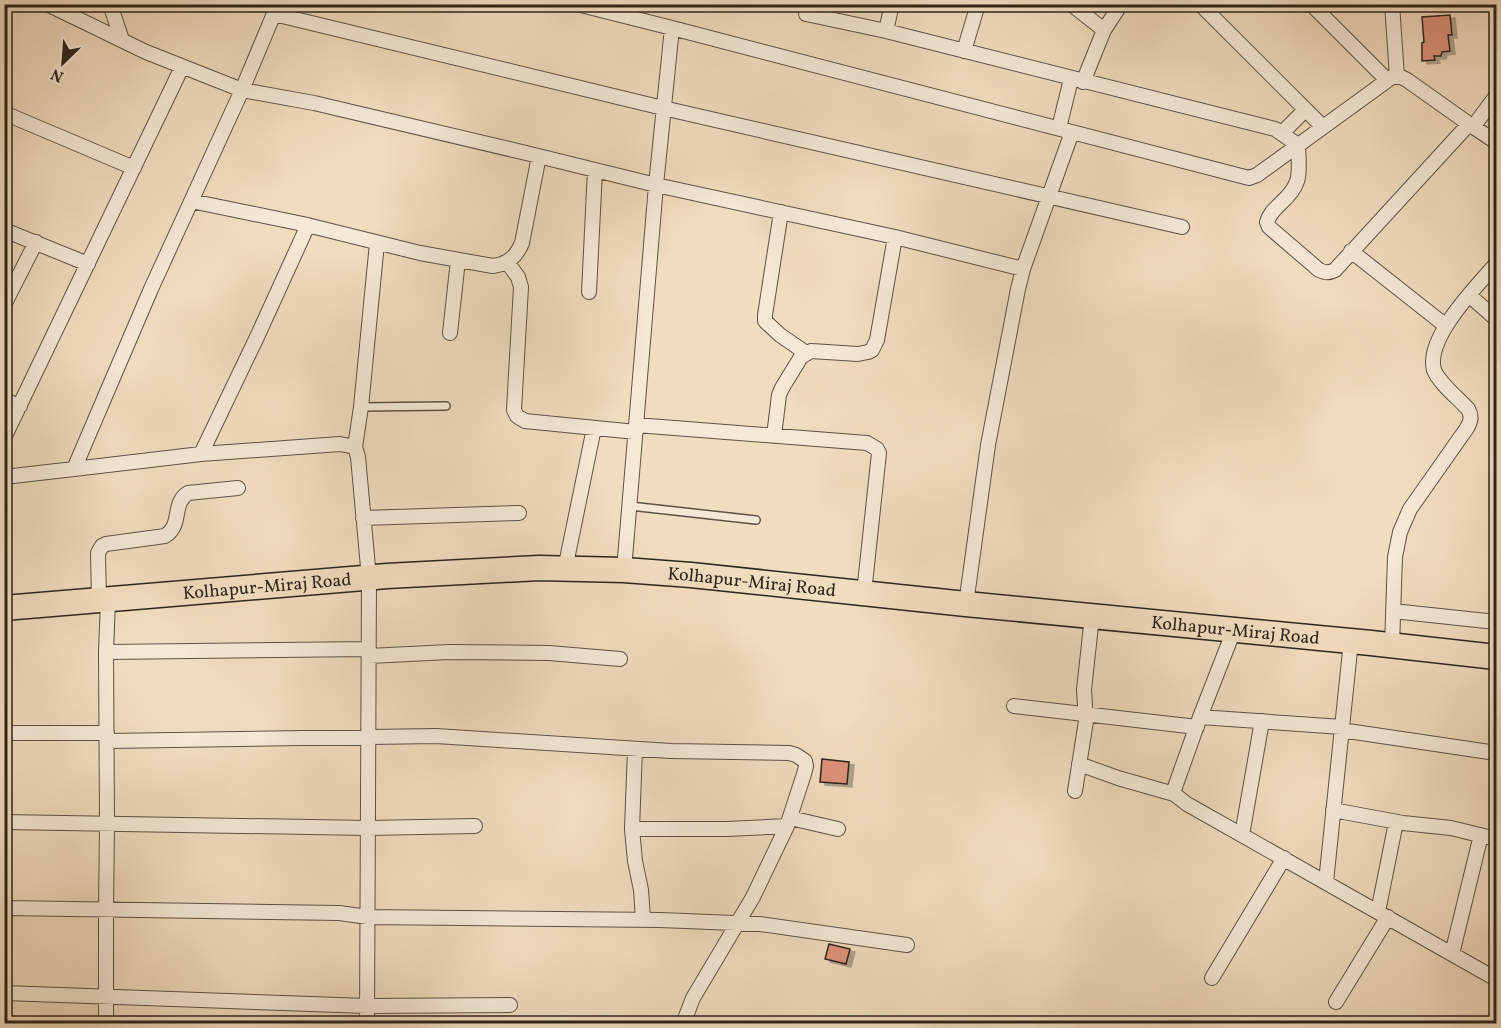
<svg xmlns="http://www.w3.org/2000/svg" width="1501" height="1028" font-family="Vollkorn,serif">
<style>
.building{fill:#dd917a;stroke:#2e241c;stroke-width:1.5;filter:url(#shadow)}
.lines{fill:none;stroke-linecap:round;stroke-linejoin:round}
.lane-casing{stroke:#5e5245;stroke-width:10}
.street-casing{stroke:#5e5245;stroke-width:16}
.highway-casing{stroke:#2e241c;stroke-width:27}
.lane{stroke:#f5e8d5;stroke-width:7}
.street{stroke:#f5e8d5;stroke-width:14}
.highway{stroke:#f0dcbf;stroke-width:24}
.labels{text-anchor:middle;stroke-width:4.5;stroke-linejoin:round;paint-order:stroke}
.street-label{font-size:18px;fill:#2e241c;stroke:#f5e8d5}
</style>
<defs>
<filter id="shadow"><feDropShadow dx="5" dy="3" stdDeviation="0" flood-color="#0004"/></filter>
</defs>
<rect width="100%" height="100%" fill="#f0dcbf"/>
<filter id="stains"><feTurbulence type="fractalNoise" baseFrequency=".00333" numOctaves="4"/><feColorMatrix values="0 0 0 0 .2 0 0 0 0 .09 0 0 0 0 .02 0 0 0 .5 -.17"/></filter>
<radialGradient id="worn" r=".72"><stop offset=".6" stop-color="#630" stop-opacity="0"/><stop offset="1" stop-color="#630" stop-opacity=".3"/></radialGradient>
<!-- building -->
<path class="building" d="M1450 15 1452 35H1448L1450 51 1442 52 1441 56H1434L1435 60 1422 61V43L1424 42 1422 17Z
M822 759 849 762 847 784 820 782Z
M829 944 850 949 846 964 825 959Z"/>
<g class="lines">
<defs>
<path id="lane" d="M361 407 446 406
M630 506 756 520"/>
<path id="street" d="M47 4 146 52 242 90 314 103 522 152 656 185 895 237 1023 269
M110 4 122 40
M577 4 672 28 656 185 624 570
M808 4 806 14 886 31 1275 129 1298 145C1299 173 1303 183 1281 203 1275 209 1269 214 1267 222L1269 227 1319 270C1326 273 1329 273 1335 270L1469 124
M1071 4 1104 30
M1200 4 1323 127
M1311 4 1387 80
M1392 4 1397 77
M274 14 663 108 1182 227
M672 28 1249 178 1257 175 1392 77H1401L1407 80 1469 124 1496 142
M886 31 892 4
M964 51 978 4
M1083 82 1104 30 1121 4
M4 113 134 168
M1473 127 1496 96
M1059 128 1071 79
M1282 133 1305 110
M191 201 303 224 420 253 493 266C508 264 516 257 522 243L539 156
M781 212 765 315V321L780 335 806 353
M4 230 88 264
M1351 251 1446 326
M507 262 518 277 521 287 514 410 517 416 525 421 636 432
M589 292 595 170
M1469 295 1496 319
M4 305 36 242
M450 333 458 260
M4 400 20 406
M636 425 867 443 877 449 879 453 864 593
M774 436 779 395 782 388 801 357 811 351 858 354 868 352 872 350 877 340 895 237
M4 438 182 67
M355 447 361 407 377 243
M201 454 257 337 308 225
M74 469 201 454 340 444 355 447 358 457 369 578 367 1024
M4 477 74 469 151 289 242 90 278 4
M363 518 519 513
M565 569 594 428
M99 601 98 553 102 546 106 544 165 536C183 525 171 504 188 493L238 488
M966 604 988 445 1018 289 1023 269 1072 132
M1393 611 1496 622
M1234 630 1200 717 1174 790V794L1187 804 1496 979
M1392 646 1395 557 1400 532 1410 509 1467 428C1471 421 1472 416 1468 409 1458 398 1439 383 1434 370 1425 338 1477 286 1496 264
M106 652 369 649
M369 656 449 652 549 653 620 659
M1014 706 1197 727
M1200 717 1342 727
M1341 730 1496 753
M4 733H107
M107 741 436 736 671 751 789 753 796 755 805 761 806 766 804 774 787 826 753 897 693 998 683 1024
M635 749 632 829 635 861 641 890 643 919
M1079 764 1118 778 1174 794
M1075 791 1086 721 1084 690 1092 616
M1333 810 1403 823 1451 828 1496 839
M790 818 838 829
M4 822 368 828 475 826
M632 829H727L787 826
M1242 835 1262 721
M1326 882 1351 641
M4 908 339 913 368 917 660 920 760 924 907 945
M1378 912 1396 822
M1452 954 1481 835
M1212 978 1284 858
M4 993 367 1006 510 1005
M1336 1002 1388 917
M106 1024V910L107 823 106 652 108 600"/>
<g id="highway">
<path id="s1" d="M4 608 387 576 539 568 624 570 691 575 966 604 1371 643 1496 657"/>
</g>
</defs>
<!-- lane casing -->
<use href="#lane" class="lane-casing"/>
<!-- street casing -->
<use href="#street" class="street-casing"/>
<!-- highway casing -->
<use href="#highway" class="highway-casing"/>
<!-- lane -->
<use href="#lane" class="lane"/>
<!-- street -->
<use href="#street" class="street"/>
<!-- highway -->
<use href="#highway" class="highway"/>
</g>
<g class="labels">
<!-- street labels -->
<g class="street-label">
<text dy="6" stroke="none"><textPath href="#s1" startOffset="750">Kolhapur-Miraj Road</textPath></text>
<text dy="6" stroke="none"><textPath href="#s1" startOffset="264">Kolhapur-Miraj Road</textPath></text>
<text dy="6" stroke="none"><textPath href="#s1" startOffset="1236">Kolhapur-Miraj Road</textPath></text>
</g>
</g>
<!-- margin -->
<rect width="1501" height="1028" fill="none" stroke="#f0dcbf" stroke-width="24"/>
<rect x="6" y="6" width="1489" height="1016" fill="none" stroke="#2e241c" stroke-width="3"/>
<rect x="12" y="12" width="1477" height="1004" fill="none" stroke="#2e241c" stroke-width="1.5"/>
<!-- north arrow -->
<g transform="translate(63 63) rotate(205)" stroke="#f5e8d5" stroke-width="4.5" paint-order="stroke">
<path d="M0-4.5L10 22L0 15L-10 22Z" fill="#2e241c"/>
<text y="-9" font-size="16" font-weight="bold" text-anchor="middle" fill="#2e241c">N</text>
</g>
<rect width="100%" height="100%" filter="url(#stains)"/>
<rect width="100%" height="100%" fill="url(#worn)"/>
</svg>
